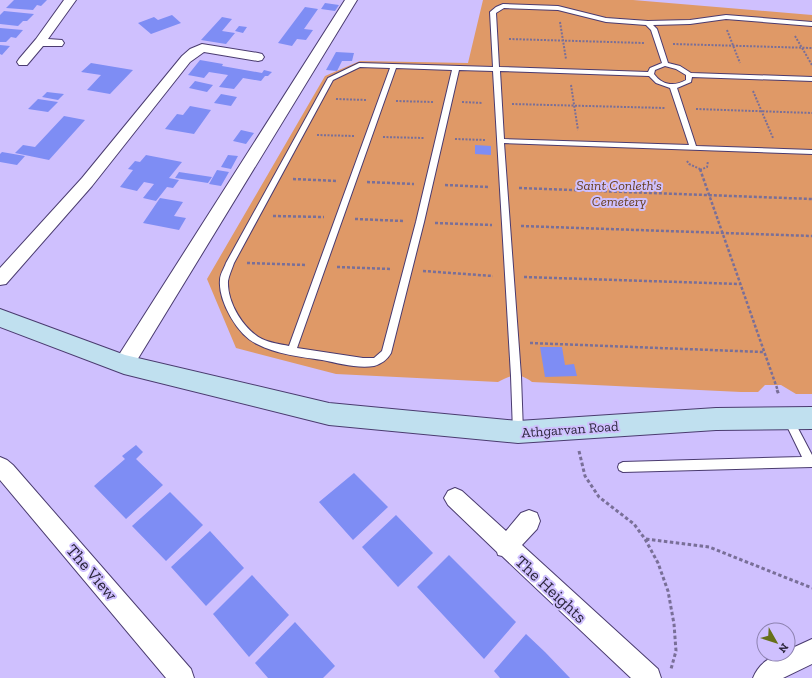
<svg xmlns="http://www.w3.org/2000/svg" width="812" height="678" font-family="'Zilla Slab',serif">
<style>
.green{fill:#df9967}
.building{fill:#7e8df4}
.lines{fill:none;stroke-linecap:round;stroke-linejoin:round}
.service-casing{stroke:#4a3b6f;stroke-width:2}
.minor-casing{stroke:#4a3b6f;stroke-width:2}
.secondary-casing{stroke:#4a3b6f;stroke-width:2}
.path-far2{stroke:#796f98;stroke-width:2;stroke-dasharray:2 1.5;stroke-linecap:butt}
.path-far1{stroke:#796f98;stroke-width:2.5;stroke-dasharray:3 2;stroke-linecap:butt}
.path{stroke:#796f98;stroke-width:3;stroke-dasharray:3.5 2.5;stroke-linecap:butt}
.service{fill:#fff;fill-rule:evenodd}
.minor{fill:#fff;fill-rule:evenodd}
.secondary{fill:#c0e0ef;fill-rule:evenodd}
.labels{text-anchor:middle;stroke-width:4;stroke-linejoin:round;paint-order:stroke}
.park-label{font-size:14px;font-style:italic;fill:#683f20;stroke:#cfc0fe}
.street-label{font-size:14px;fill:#2b253c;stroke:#cfc0fe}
.near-street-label{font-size:17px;fill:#2b253c;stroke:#cfc0fe}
</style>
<rect width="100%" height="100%" fill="#cfc0fe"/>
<!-- green -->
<path class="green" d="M483 0H633L812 15V394H796L781 385H765L758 392H741L532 382C519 373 513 374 498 382L336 374 236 348 207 279 325 76 360 61 468 63Z"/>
<!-- building -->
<path class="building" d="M14 0H47L41 6 37 5 33 10 6 8Z
M325 3 339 5 335 11 321 9Z
M305 7 318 9 304 29 313 30 306 40 297 39 292 46 278 43Z
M4 11 34 14 27 21H23L18 26 0 24V15Z
M172 15 181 23 151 34 138 23 154 17 158 20Z
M222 17 232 19 222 31 235 33 226 44 201 40Z
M239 26 247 27 243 33 235 31Z
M0 28 23 30 16 38 11 37 6 42H0Z
M0 45 10 46 2 55 0 54Z
M336 52 354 53 352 61H342L337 71 326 70Z
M200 60 223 64 222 66 262 73 264 70 272 72 268 76H265L261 81 243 78 234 89 219 87 228 75 209 72 204 78 188 75Z
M91 63 133 70 110 94 87 90 101 75 81 72Z
M195 81 213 85 207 92 189 88Z
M47 92 64 94 58 100 42 97Z
M221 94 237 97 231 106 214 103Z
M38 99 58 102 48 112 28 109Z
M190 106 211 110 194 134 165 129 177 114 183 115Z
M64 116 85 120 49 160 15 153 23 145 35 147Z
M241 130 254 133 246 144 233 141Z
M475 145 491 146V155L475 154Z
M2 152 25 156 17 165 0 162V154Z
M146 155 182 162 169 178 179 180 173 188 167 187 156 201 143 198 154 184 144 182 137 191 120 187 133 170 128 169 135 161 140 162Z
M228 155 238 156 231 169 221 167Z
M217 170 229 172 221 186 209 184Z
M179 172 212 177 208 183 175 178Z
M160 198 183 202 174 216 186 218 179 230 143 223Z
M540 347H562L565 365 574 364 577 376 545 377Z
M136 445 143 452 136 459 163 485 126 519 94 486 125 459 122 456Z
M354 473 388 507 353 540 319 502Z
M170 492 203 525 166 561 132 526Z
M396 515 433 553 398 587 362 547Z
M210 531 244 568 206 606 171 567Z
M449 555 516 622 484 659 417 587Z
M252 575 289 615 249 657 213 614Z
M295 622 335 666 323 678H268L255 663Z
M526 634 545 652 570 678H500L494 671Z"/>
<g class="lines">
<defs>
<path id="service" d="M503 4 558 6 606 18 648 21 690 20 726 15 812 22V26L726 19 690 24 653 25 657 29 668 63 680 66 691 73 812 77V81L692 77 691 82 677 88 696 146 812 150V154L504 143 521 376 523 432 522 435 518 436 514 435 513 432 511 376 493 71 459 70 424 222 391 353C387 360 381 364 374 366 358 369 338 363 322 360 301 357 276 354 257 344 238 336 218 301 220 280 220 274 224 269 226 263L328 78 359 63 493 67 490 12 496 7ZM504 8 558 10 606 22 646 25 651 30 662 63 650 68 648 72 499 67 496 13ZM665 66 676 69 686 75V80C674 87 662 85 654 74L655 70ZM360 67 390 68 289 346C280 344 270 343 262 339 243 329 227 302 228 281 229 275 232 269 234 263L333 80ZM396 68 452 70 416 222 382 351 374 358H363L297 348ZM500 71 649 76 656 83 670 88 689 145 504 139Z
M788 414 791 415 812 455V467L623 472 619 470 618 467 619 464 623 462 802 457 783 418 785 415Z"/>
<path id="minor" d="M64 0H76L48 39 62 40 64 43 62 46H43L27 65H19L17 62 19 59 36 39Z
M345 0H357L131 370 124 372 117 370 115 364 117 358Z
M202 44 258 53 262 54 264 57 262 60 258 61 204 52 190 62 92 186 6 284 0 285V268L82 178 182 56 190 49Z
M0 457 7 460 13 465 191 669 194 678H166L0 480Z
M455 488 462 491 506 531 521 513 529 510 537 513 540 521 537 529 522 545 658 669 661 678H631L502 556 498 555 497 552 448 505 444 498 448 491Z
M812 639V664L783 678H753C759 663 772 654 788 654V650Z"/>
<path id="secondary" d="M0 309 125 355 329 403 518 421 716 408 812 407V429L716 430 518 443 329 425 124 374 0 327Z"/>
</defs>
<!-- service casing -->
<use href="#service" class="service-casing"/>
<!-- minor casing -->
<use href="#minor" class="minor-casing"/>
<!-- secondary casing -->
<use href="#secondary" class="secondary-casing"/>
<!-- path-far2 -->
<path class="path-far2" d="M560 22 566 59
M727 30 740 63
M795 36 812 65
M509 39 644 43
M673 44 812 48
M571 85 578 130
M753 91 773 138
M336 99 367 100
M396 101 433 102
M462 102 483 103
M512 104 665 108
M696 109 812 113
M317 135 354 136
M383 137 424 138
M455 139 486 140
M687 161 689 164 700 169
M700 170 707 167 708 161"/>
<!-- path-far1 -->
<path class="path-far1" d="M700 169 778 391
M293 179 338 181
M367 182 414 184
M445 185 488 187
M519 188 812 199
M273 216 324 217
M355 219 404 221
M435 223 492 225
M521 226 812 236
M247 263 306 265
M337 267 392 269
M423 271 493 276
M524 277 740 284
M530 343 763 352"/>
<!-- path -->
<path class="path" d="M777 390 779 395
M579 451 585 476 599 497 634 524 645 539 658 563 668 591 674 624 676 651 671 669
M646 539 709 547 812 588"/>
<!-- service -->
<use href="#service" class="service"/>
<!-- minor -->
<use href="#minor" class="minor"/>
<!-- secondary -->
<use href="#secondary" class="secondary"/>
</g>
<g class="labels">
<!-- park labels -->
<g class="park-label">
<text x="619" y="190">Saint Conleth's<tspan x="619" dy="16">Cemetery</tspan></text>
</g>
<!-- street labels -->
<g class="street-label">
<text transform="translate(570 429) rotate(-4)" y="5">Athgarvan Road</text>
</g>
<!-- near-street labels -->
<g class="near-street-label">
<text transform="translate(92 572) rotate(49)" y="6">The View</text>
<text transform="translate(551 589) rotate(43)" y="6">The Heights</text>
</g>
</g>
<!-- north arrow -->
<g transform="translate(776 642) rotate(129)"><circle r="19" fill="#cfc0fe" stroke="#8d82b0"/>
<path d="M0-3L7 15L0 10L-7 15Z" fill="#677019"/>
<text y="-6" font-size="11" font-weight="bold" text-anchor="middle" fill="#2b253c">N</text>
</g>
</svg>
